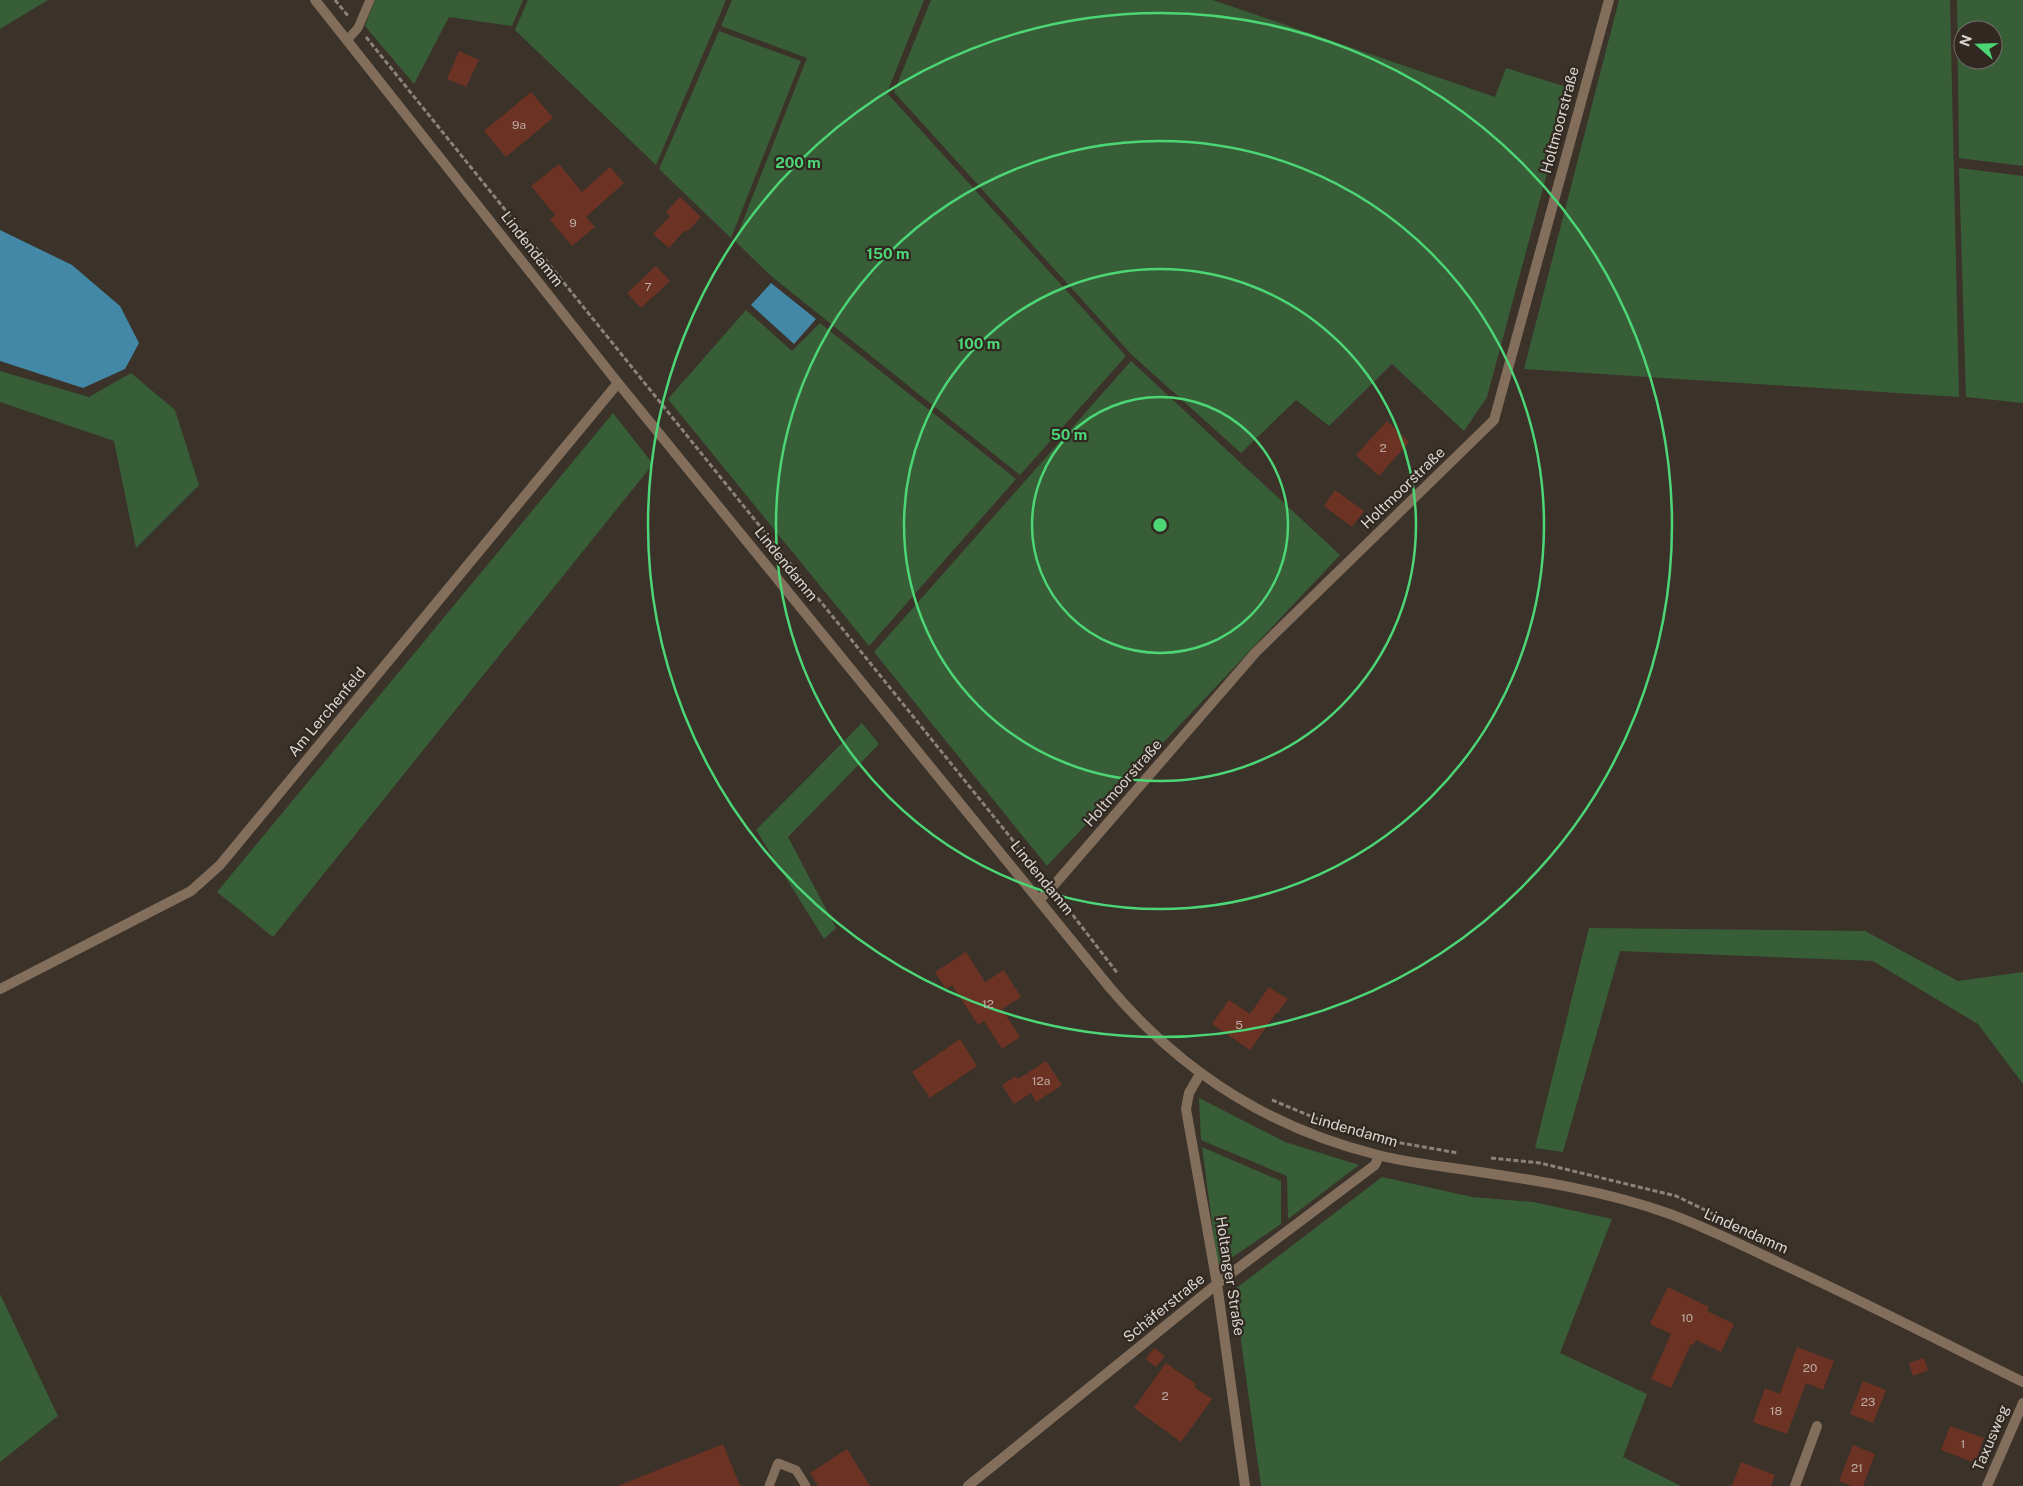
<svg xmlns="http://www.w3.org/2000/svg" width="2023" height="1486" font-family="'Public Sans',sans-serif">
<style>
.green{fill:#385e37;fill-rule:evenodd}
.water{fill:#4488a8}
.building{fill:#6c3324}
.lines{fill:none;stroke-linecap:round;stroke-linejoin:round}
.path{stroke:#8a837d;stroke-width:3;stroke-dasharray:5 2.5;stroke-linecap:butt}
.service{stroke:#826e5b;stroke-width:9}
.minor{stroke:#826e5b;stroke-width:10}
.tertiary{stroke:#826e5b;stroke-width:10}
.ring{fill:none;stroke:#4cd676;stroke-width:2.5}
.labels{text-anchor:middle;stroke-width:4.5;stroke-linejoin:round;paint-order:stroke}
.number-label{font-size:12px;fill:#beaca4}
.street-label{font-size:15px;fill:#d9d4cf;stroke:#302821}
.centre{fill:#4cd676;stroke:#302821;stroke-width:2.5}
.ring-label{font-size:15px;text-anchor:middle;font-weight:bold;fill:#4cd676;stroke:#302821;stroke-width:4.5;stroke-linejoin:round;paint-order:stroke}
</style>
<rect width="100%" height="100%" fill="#3b322a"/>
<!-- green -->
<path class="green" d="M0 0H48L0 29Z
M375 0H523L512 26 449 17 414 84 365 26Z
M528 0H726L656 165 515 30Z
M732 0H924L887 93 1126 356 1020 475 771 276 735 241 807 58 721 26Z
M931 0H1213L1495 97 1506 68 1570 88 1487 397 1464 431 1392 364 1329 426 1296 400 1241 453 1132 355 894 92Z
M1619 0H1950L1959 397 1524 369Z
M1957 0H2023V166L1959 158ZM1963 30H1993V60H1963Z
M719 31 801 61 731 238 659 169Z
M1959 168 2023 176V403L1966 397Z
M746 310 792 351 820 323 1016 479 869 646 668 399Z
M1131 361 1340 555 1047 866 874 652Z
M0 371 89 397 131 373 175 410 199 485 136 548 114 441 0 402Z
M613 413 653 464 273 937 217 892Z
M862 723 879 744 788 837 836 928 824 939 756 830Z
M1589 928 1865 931 1958 981 2023 972V1084L1978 1024 1873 961 1620 951 1563 1152 1535 1148Z
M1199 1098 1285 1142 1359 1165 1288 1219 1287 1176 1201 1140Z
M1202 1147 1281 1181V1224L1218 1267Z
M1382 1177 1472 1197 1533 1202 1612 1219 1560 1353 1647 1394 1623 1457 1681 1486H1261L1234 1290Z
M0 1294 58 1416 0 1462Z"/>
<!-- water -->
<path class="water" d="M0 230 72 265 120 306 139 343 125 369 83 388 0 361Z
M771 283 816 319 794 344 751 305Z"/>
<!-- building -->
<path class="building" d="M459 51 479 60 466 87 447 79Z
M531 92 553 118 506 157 484 131Z
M559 164 582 192 610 167 624 183 586 217 595 227 572 246 550 220 555 215 531 186Z
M680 197 701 217 687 232 685 230 669 248 653 234 670 216 666 212Z
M656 266 670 281 641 308 627 293Z
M1387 421 1409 442 1379 476 1356 455Z
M1335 490 1364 511 1352 527 1324 506Z
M966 952 985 982 1004 970 1021 997 1002 1009 1020 1037 1002 1049 984 1021 978 1025 952 985 946 989 935 972Z
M1269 987 1288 999 1277 1014 1276 1013 1250 1050 1212 1024 1229 1000 1250 1014Z
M960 1039 977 1066 930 1098 912 1072Z
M1046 1061 1062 1085 1036 1102 1031 1093 1014 1104 1002 1085 1016 1076 1018 1079Z
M1668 1287 1709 1307 1707 1311 1734 1324 1721 1352 1696 1340 1693 1345 1691 1344 1671 1388 1651 1379 1671 1334 1650 1324Z
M1797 1347 1834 1361 1823 1390 1806 1383 1787 1434 1753 1422 1765 1388 1780 1394Z
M1154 1348 1165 1356 1156 1367 1146 1359Z
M1924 1358 1928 1370 1913 1376 1909 1363Z
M1166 1363 1196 1384 1194 1387 1212 1399 1181 1442 1134 1408Z
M1863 1381 1886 1390 1873 1423 1850 1414Z
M1950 1426 1984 1438 1975 1463 1941 1450Z
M723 1444 740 1486H620V1485Z
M1853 1445 1875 1454 1863 1486H1852L1839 1481Z
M847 1449 870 1486H818L810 1473Z
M1741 1462 1775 1475 1771 1486H1732Z"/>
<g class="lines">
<!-- path -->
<path class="path" d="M335 0 349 17
M366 37 1044 879
M1059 897 1118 974
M1272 1100 1332 1125 1384 1140 1458 1153
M1491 1158 1540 1163 1676 1196 1763 1238"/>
<!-- service -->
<path class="service" d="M348 39 358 28 370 0
M769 1486 778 1463 796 1470 806 1486"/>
<!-- minor -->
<path class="minor" d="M1040 899 1054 885 1256 652 1494 420 1609 0
M0 989 191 891 220 865 618 383
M1200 1074 1189 1093 1186 1109 1217 1284 1245 1486
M968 1486 1217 1284 1375 1165 1379 1156
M1795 1486 1817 1426
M1987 1486 2023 1403"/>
<!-- tertiary -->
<path class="tertiary" d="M315 0 618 383 1111 989C1182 1072 1271 1129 1378 1155 1408 1163 1441 1166 1473 1171 1540 1181 1606 1191 1670 1214 1710 1229 1748 1248 1786 1266 1866 1303 1944 1343 2023 1382"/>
</g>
<!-- distance rings -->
<g class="ring">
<circle cx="1160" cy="525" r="128"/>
<circle cx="1160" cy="525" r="256"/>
<circle cx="1160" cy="525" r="384"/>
<circle cx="1160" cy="525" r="512"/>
</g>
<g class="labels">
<!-- number labels -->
<g class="number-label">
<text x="519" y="129">9a</text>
<text x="573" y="227">9</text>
<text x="648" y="291">7</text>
<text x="1383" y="452">2</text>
<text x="988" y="1008">12</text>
<text x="1239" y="1029">5</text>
<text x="1041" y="1085">12a</text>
<text x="1687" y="1322">10</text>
<text x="1810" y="1372">20</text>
<text x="1165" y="1400">2</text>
<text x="1868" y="1406">23</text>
<text x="1776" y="1415">18</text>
<text x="1963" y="1448">1</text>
<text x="1857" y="1472">21</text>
</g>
<!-- street labels -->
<g class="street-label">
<text transform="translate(1560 120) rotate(-75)" y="5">Holtmoorstraße</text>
<text transform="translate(532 249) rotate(52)" y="5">Lindendamm</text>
<text transform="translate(1403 488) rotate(-44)" y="5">Holtmoorstraße</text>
<text transform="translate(786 564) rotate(51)" y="5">Lindendamm</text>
<text transform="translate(327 712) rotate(-50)" y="5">Am Lerchenfeld</text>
<text transform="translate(1123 783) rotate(-49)" y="5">Holtmoorstraße</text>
<text transform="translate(1042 878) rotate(51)" y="5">Lindendamm</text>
<text transform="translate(1354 1130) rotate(16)" y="5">Lindendamm</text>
<text transform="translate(1746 1231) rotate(24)" y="5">Lindendamm</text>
<text transform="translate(1230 1276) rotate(81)" y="5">Holtanger Straße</text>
<text transform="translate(1164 1308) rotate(-39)" y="5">Schäferstraße</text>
<text transform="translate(1991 1438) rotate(-67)" y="5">Taxusweg</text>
</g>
</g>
<circle cx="1160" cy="525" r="8" class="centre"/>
<g class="ring-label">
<text x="798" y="168">200 m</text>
<text x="888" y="259">150 m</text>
<text x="979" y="349">100 m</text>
<text x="1069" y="440">50 m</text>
</g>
<!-- north arrow -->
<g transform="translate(1978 45) rotate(290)"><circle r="24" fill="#302821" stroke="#746d67"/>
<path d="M0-4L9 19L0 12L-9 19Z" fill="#4cd676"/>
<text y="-8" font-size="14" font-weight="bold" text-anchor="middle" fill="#d9d4cf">N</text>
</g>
</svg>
